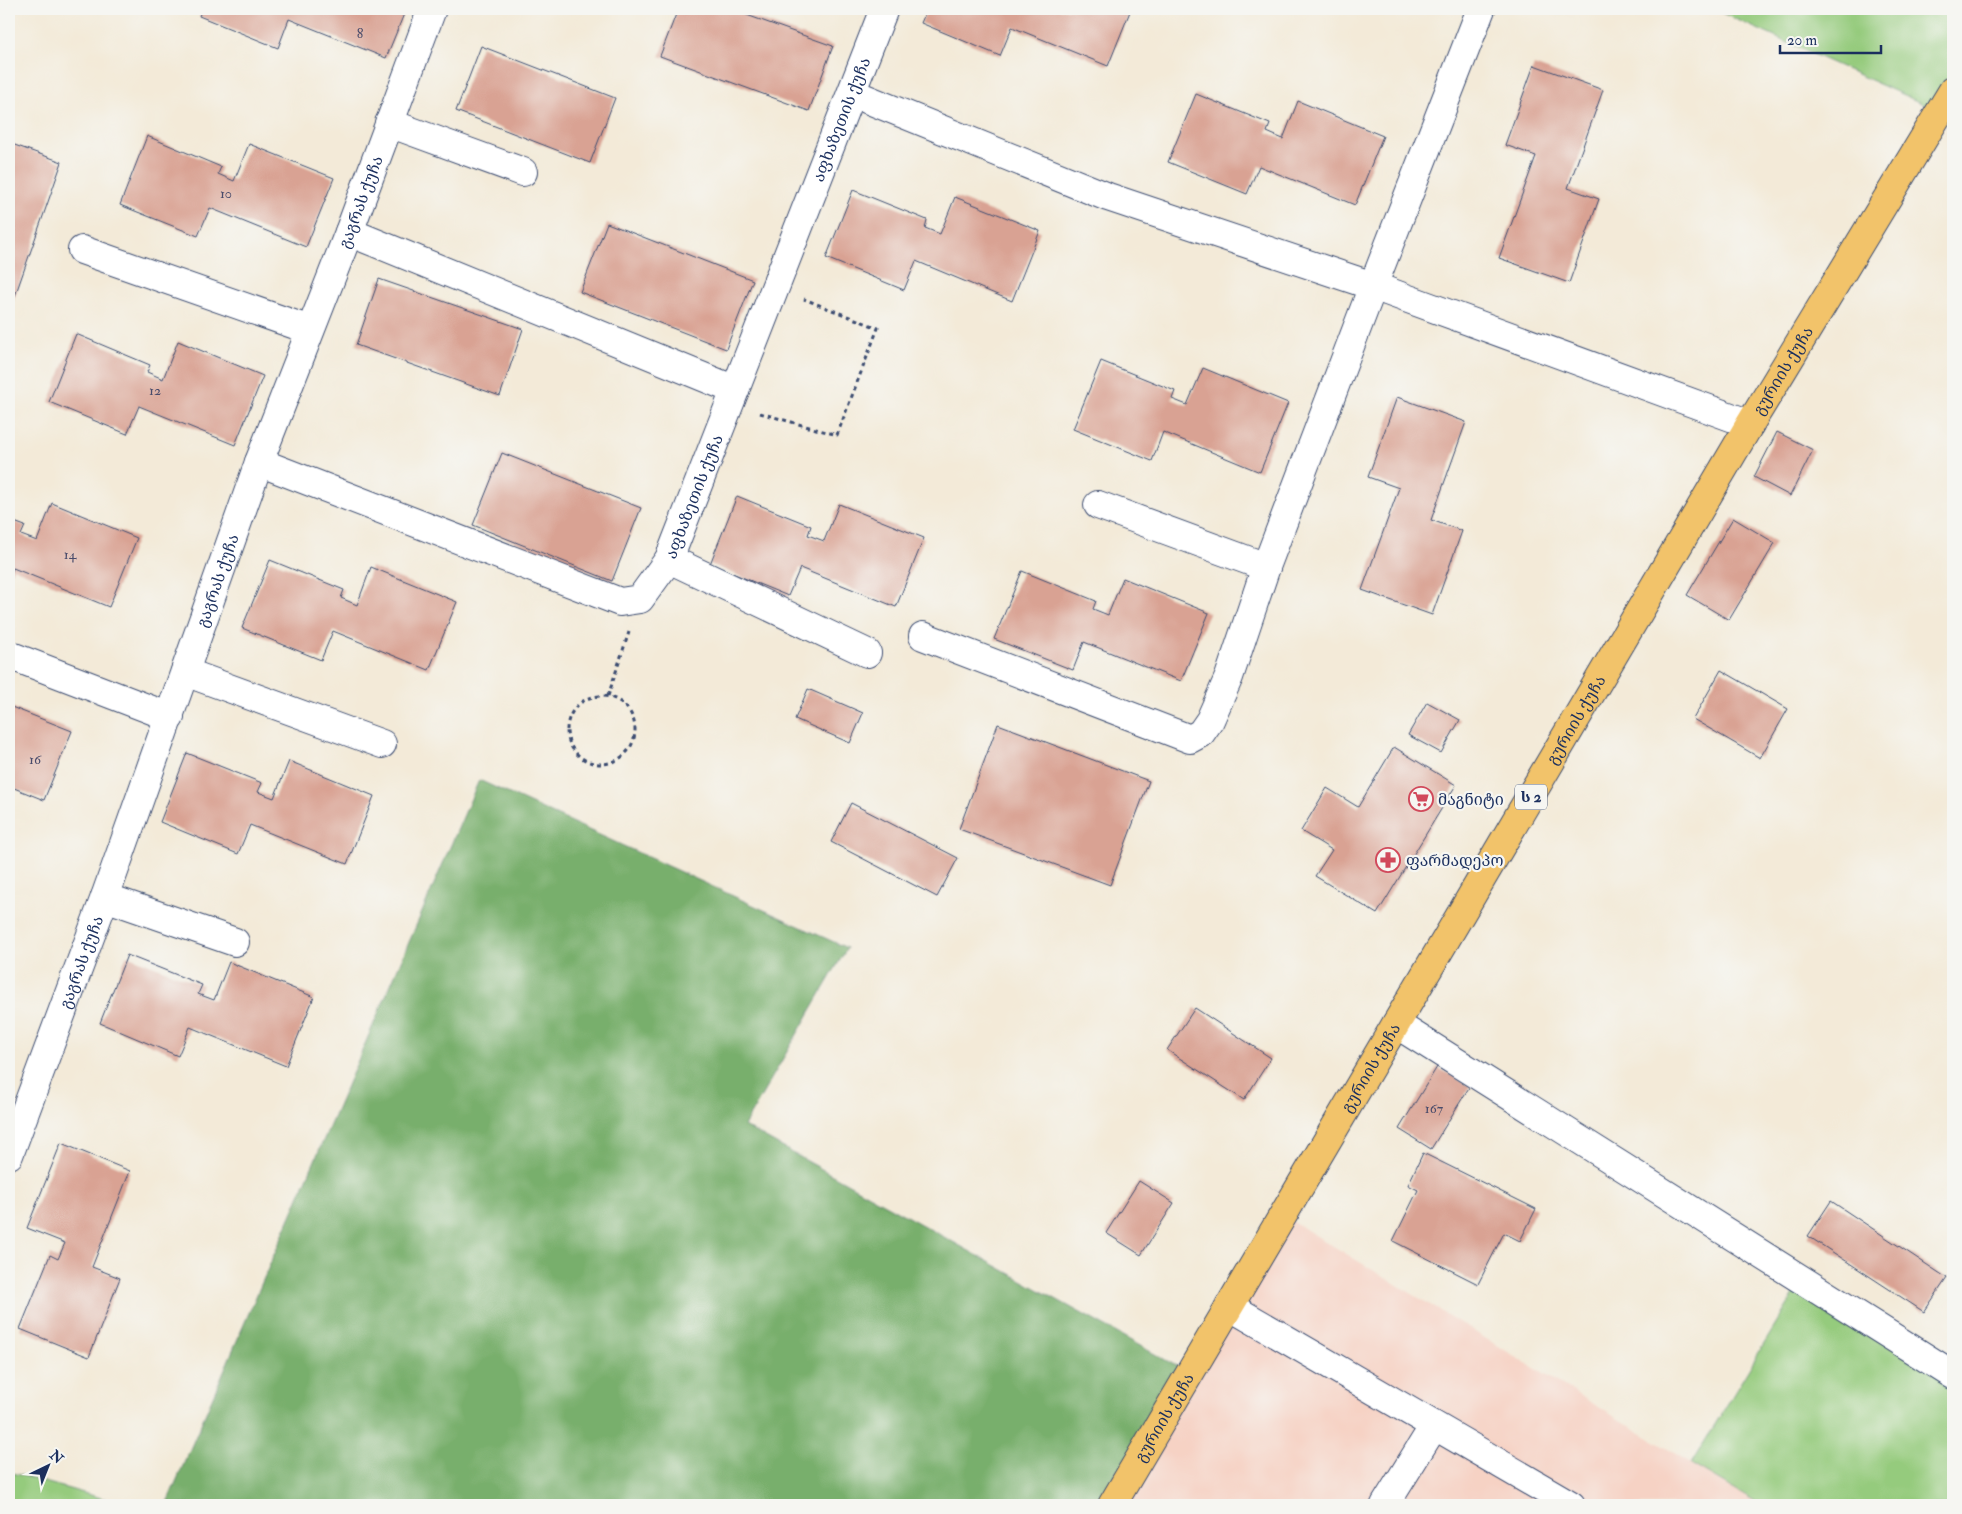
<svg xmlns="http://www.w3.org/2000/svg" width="1962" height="1514" font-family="'IM FELL Double Pica','Noto Serif Georgian',serif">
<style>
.built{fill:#f6d2c4}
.green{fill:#95cb7d;stroke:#587d6e}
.forest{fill:#78af6c;stroke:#4a6f65}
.building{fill:#d9a293}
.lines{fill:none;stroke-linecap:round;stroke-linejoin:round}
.minor-casing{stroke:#3b4b70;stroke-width:30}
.highway-casing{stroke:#3b4b70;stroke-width:30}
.path{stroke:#3b4b70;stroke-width:3;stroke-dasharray:4 4;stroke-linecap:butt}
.minor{stroke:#fff;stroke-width:28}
.highway{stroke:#f2c36a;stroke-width:28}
.labels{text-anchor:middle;stroke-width:4.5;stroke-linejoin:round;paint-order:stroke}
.number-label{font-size:14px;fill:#4a4c6b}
.shield{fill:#f6f6f2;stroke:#5d6b8a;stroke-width:1}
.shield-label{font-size:15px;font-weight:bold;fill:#1b2f5e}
.street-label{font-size:16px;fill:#1b2f5e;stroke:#f6f6f2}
.poi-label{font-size:16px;fill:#1b2f5e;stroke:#f6f6f2;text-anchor:start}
</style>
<rect width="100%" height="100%" fill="#f6f6f2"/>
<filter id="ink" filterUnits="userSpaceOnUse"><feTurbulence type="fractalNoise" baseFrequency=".02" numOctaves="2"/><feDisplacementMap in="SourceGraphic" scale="10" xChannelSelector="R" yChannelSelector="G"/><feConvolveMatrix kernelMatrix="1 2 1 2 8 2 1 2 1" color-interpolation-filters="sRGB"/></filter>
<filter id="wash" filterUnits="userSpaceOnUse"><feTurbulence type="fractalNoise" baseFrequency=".0096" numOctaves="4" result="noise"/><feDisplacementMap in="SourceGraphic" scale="20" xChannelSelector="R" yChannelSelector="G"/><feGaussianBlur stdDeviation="1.12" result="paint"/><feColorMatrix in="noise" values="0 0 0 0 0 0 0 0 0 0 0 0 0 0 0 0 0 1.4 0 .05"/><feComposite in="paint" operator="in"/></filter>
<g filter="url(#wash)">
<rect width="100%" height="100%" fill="#f3ead8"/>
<!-- built -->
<path class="built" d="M1282 1215 1760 1505H1112Z"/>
<!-- green -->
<path class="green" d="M1713 9H1953V90L1941 112Z
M1803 1280 1953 1375V1505H1760L1691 1464Z
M9 1472 126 1505H9Z"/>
<!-- forest -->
<path class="forest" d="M479 780 847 948 744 1126 1189 1373 1112 1505H166Z"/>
<g id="blocks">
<!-- building -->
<path class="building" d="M202 9H406L386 58 289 19 278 48 199 16Z
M678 9H730L833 46 809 111 660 56Z
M927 9H1131L1108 66 1012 27 1000 56 921 23Z
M481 46 615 98 590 163 456 111Z
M1534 65 1603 90 1568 188 1599 199 1569 283 1499 258 1536 156 1505 145Z
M1196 94 1270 124 1267 132 1283 139 1298 101 1383 136 1355 205 1259 166 1247 194 1168 162Z
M147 136 221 167 218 174 234 181 249 144 334 178 306 247 210 208 198 236 120 205Z
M9 143 62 162 9 313Z
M853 190 927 220 925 228 940 234 955 197 1040 231 1012 301 916 261 904 290 826 258Z
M607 223 753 280 726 349 580 292Z
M379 279 523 329 500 396 356 345Z
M76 334 150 365 147 372 163 379 178 341 263 376 235 445 139 406 127 434 49 402Z
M1101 361 1175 391 1172 399 1187 405 1203 368 1288 403 1260 472 1163 432 1152 461 1073 429Z
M1397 397 1466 422 1431 520 1462 531 1432 615 1362 590 1399 488 1368 477Z
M1777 432 1813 450 1790 496 1754 477Z
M502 453 641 508 612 581 473 525Z
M737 496 811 526 808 535 824 541 839 504 924 538 896 607 800 568 788 596 710 564Z
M52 503 137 538 109 607 13 568 9 579V520L25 526 21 535 37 541Z
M1733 518 1775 543 1729 620 1687 595Z
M270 560 344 590 341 598 357 605 371 567 457 602 429 670 333 631 321 660 242 628Z
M1022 571 1096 601 1093 609 1108 615 1123 578 1209 613 1181 681 1084 642 1073 670 994 639Z
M1721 670 1788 709 1760 758 1693 719Z
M808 689 863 713 850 743 795 719Z
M1427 702 1460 720 1441 753 1408 735Z
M9 706 72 731 44 800 9 786Z
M998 724 1149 781 1110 885 959 829Z
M1394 747 1456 785 1377 914 1315 876 1332 850 1301 831 1327 788 1358 807Z
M187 753 262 783 258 792 274 798 289 761 374 796 347 864 250 825 238 854 160 822Z
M851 803 958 858 937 897 831 842Z
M127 955 202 985 198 994 214 1000 229 962 314 997 286 1066 190 1027 178 1056 100 1023Z
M1195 1008 1271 1058 1244 1100 1167 1050Z
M1437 1067 1470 1086 1431 1149 1399 1129Z
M61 1143 130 1171 92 1267 120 1278 89 1357 20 1329 50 1255 58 1259 65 1243 27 1228Z
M1423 1153 1536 1209 1520 1241 1504 1233 1478 1284 1393 1241 1418 1190 1408 1185Z
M1139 1181 1174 1203 1141 1255 1106 1233Z
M1831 1201 1947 1278 1924 1312 1808 1236Z"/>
</g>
</g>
<g filter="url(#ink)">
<use href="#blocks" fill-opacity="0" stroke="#3b4b70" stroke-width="1"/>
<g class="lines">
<defs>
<g id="minor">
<path d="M852 93 1108 197 1373 286 1750 424"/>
<path d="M389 123 523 172"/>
<path d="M349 232 735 390"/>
<path d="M82 250 310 330"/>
<path id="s1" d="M259 462 620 602 640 599 669 559 884 9"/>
<path d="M1098 505 1266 567"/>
<path d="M669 559 867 653"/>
<path d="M923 636 1190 739 1201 733 1210 720 1229 677 1266 567 1373 286 1481 9"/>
<path d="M9 655 170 717"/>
<path d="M185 672 382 744"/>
<path d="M105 897 235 942"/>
<path d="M1396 1024 1953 1375"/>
<path id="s2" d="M9 1155 105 897 259 462 349 232 432 9"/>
<path d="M1229 1306 1571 1505"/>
<path d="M1385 1505 1434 1426"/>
</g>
<g id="highway">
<path id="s3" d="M1112 1505 1750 424 1953 90"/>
</g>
</defs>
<!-- minor casing -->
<use href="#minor" class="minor-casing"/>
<!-- highway casing -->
<use href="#highway" class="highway-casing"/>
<!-- path -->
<path class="path" d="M760 413 837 435 878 328 804 299
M567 730a34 34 0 1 1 68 0a34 34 0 1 1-68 0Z
M608 696 629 632"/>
<!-- minor -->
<use href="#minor" class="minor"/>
<!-- highway -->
<use href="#highway" class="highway"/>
</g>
</g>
<!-- icons -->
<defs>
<symbol id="supermarket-ring" viewBox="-11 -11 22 22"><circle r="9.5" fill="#f6f6f2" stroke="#d1495b" stroke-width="1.5"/><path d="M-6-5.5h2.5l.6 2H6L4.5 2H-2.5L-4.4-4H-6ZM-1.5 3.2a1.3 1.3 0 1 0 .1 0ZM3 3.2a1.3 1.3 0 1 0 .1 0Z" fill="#d1495b"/></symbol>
<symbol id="pharmacy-ring" viewBox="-11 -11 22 22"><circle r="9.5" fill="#f6f6f2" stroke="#d1495b" stroke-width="1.5"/><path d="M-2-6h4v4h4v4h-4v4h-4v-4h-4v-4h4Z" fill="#d1495b"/></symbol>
</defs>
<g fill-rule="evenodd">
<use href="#supermarket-ring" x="1407" y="785" width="28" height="28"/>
<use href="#pharmacy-ring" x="1374" y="846" width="28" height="28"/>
</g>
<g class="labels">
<!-- number labels -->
<g class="number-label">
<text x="360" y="38">8</text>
<text x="226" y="198">10</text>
<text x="155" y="395">12</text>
<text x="70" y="559">14</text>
<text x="35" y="764">16</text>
<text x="1434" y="1113">167</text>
</g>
<!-- shield labels -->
<rect class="shield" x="1515" y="784.5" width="32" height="25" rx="4"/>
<g class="shield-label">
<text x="1531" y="802">ს 2</text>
</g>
<!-- street labels -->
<g class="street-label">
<text dy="6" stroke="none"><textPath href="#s1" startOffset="929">აფხაზეთის ქუჩა</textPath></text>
<text dy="6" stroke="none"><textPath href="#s2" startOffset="1016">გაგრას ქუჩა</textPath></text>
<text dy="6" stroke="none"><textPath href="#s3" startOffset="1318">გურიის ქუჩა</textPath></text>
<text dy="6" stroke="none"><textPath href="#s1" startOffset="524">აფხაზეთის ქუჩა</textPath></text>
<text dy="6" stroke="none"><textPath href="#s2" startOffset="611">გაგრას ქუჩა</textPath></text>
<text dy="6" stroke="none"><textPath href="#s3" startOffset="912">გურიის ქუჩა</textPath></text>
<text dy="6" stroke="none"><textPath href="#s2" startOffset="206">გაგრას ქუჩა</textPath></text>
<text dy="6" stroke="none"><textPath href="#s3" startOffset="508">გურიის ქუჩა</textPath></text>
<text dy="6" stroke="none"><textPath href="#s3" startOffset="102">გურიის ქუჩა</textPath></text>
</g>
<!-- poi labels -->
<g class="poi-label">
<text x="1438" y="805">მაგნიტი</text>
<text x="1406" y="866">ფარმადეპო</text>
</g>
</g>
<!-- margin -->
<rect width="1962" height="1514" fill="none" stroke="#f6f6f2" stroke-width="30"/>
<!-- north arrow -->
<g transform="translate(48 1466) rotate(43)" stroke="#f6f6f2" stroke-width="4" paint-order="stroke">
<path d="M0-4L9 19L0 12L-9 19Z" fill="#1b2f5e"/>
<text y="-8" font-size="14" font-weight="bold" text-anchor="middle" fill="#1b2f5e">N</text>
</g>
<!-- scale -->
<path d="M1780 45v8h101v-8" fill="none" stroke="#1b2f5e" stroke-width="2.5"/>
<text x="1787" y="45" font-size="15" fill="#1b2f5e" stroke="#f6f6f2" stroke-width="4" paint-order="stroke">20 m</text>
</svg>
